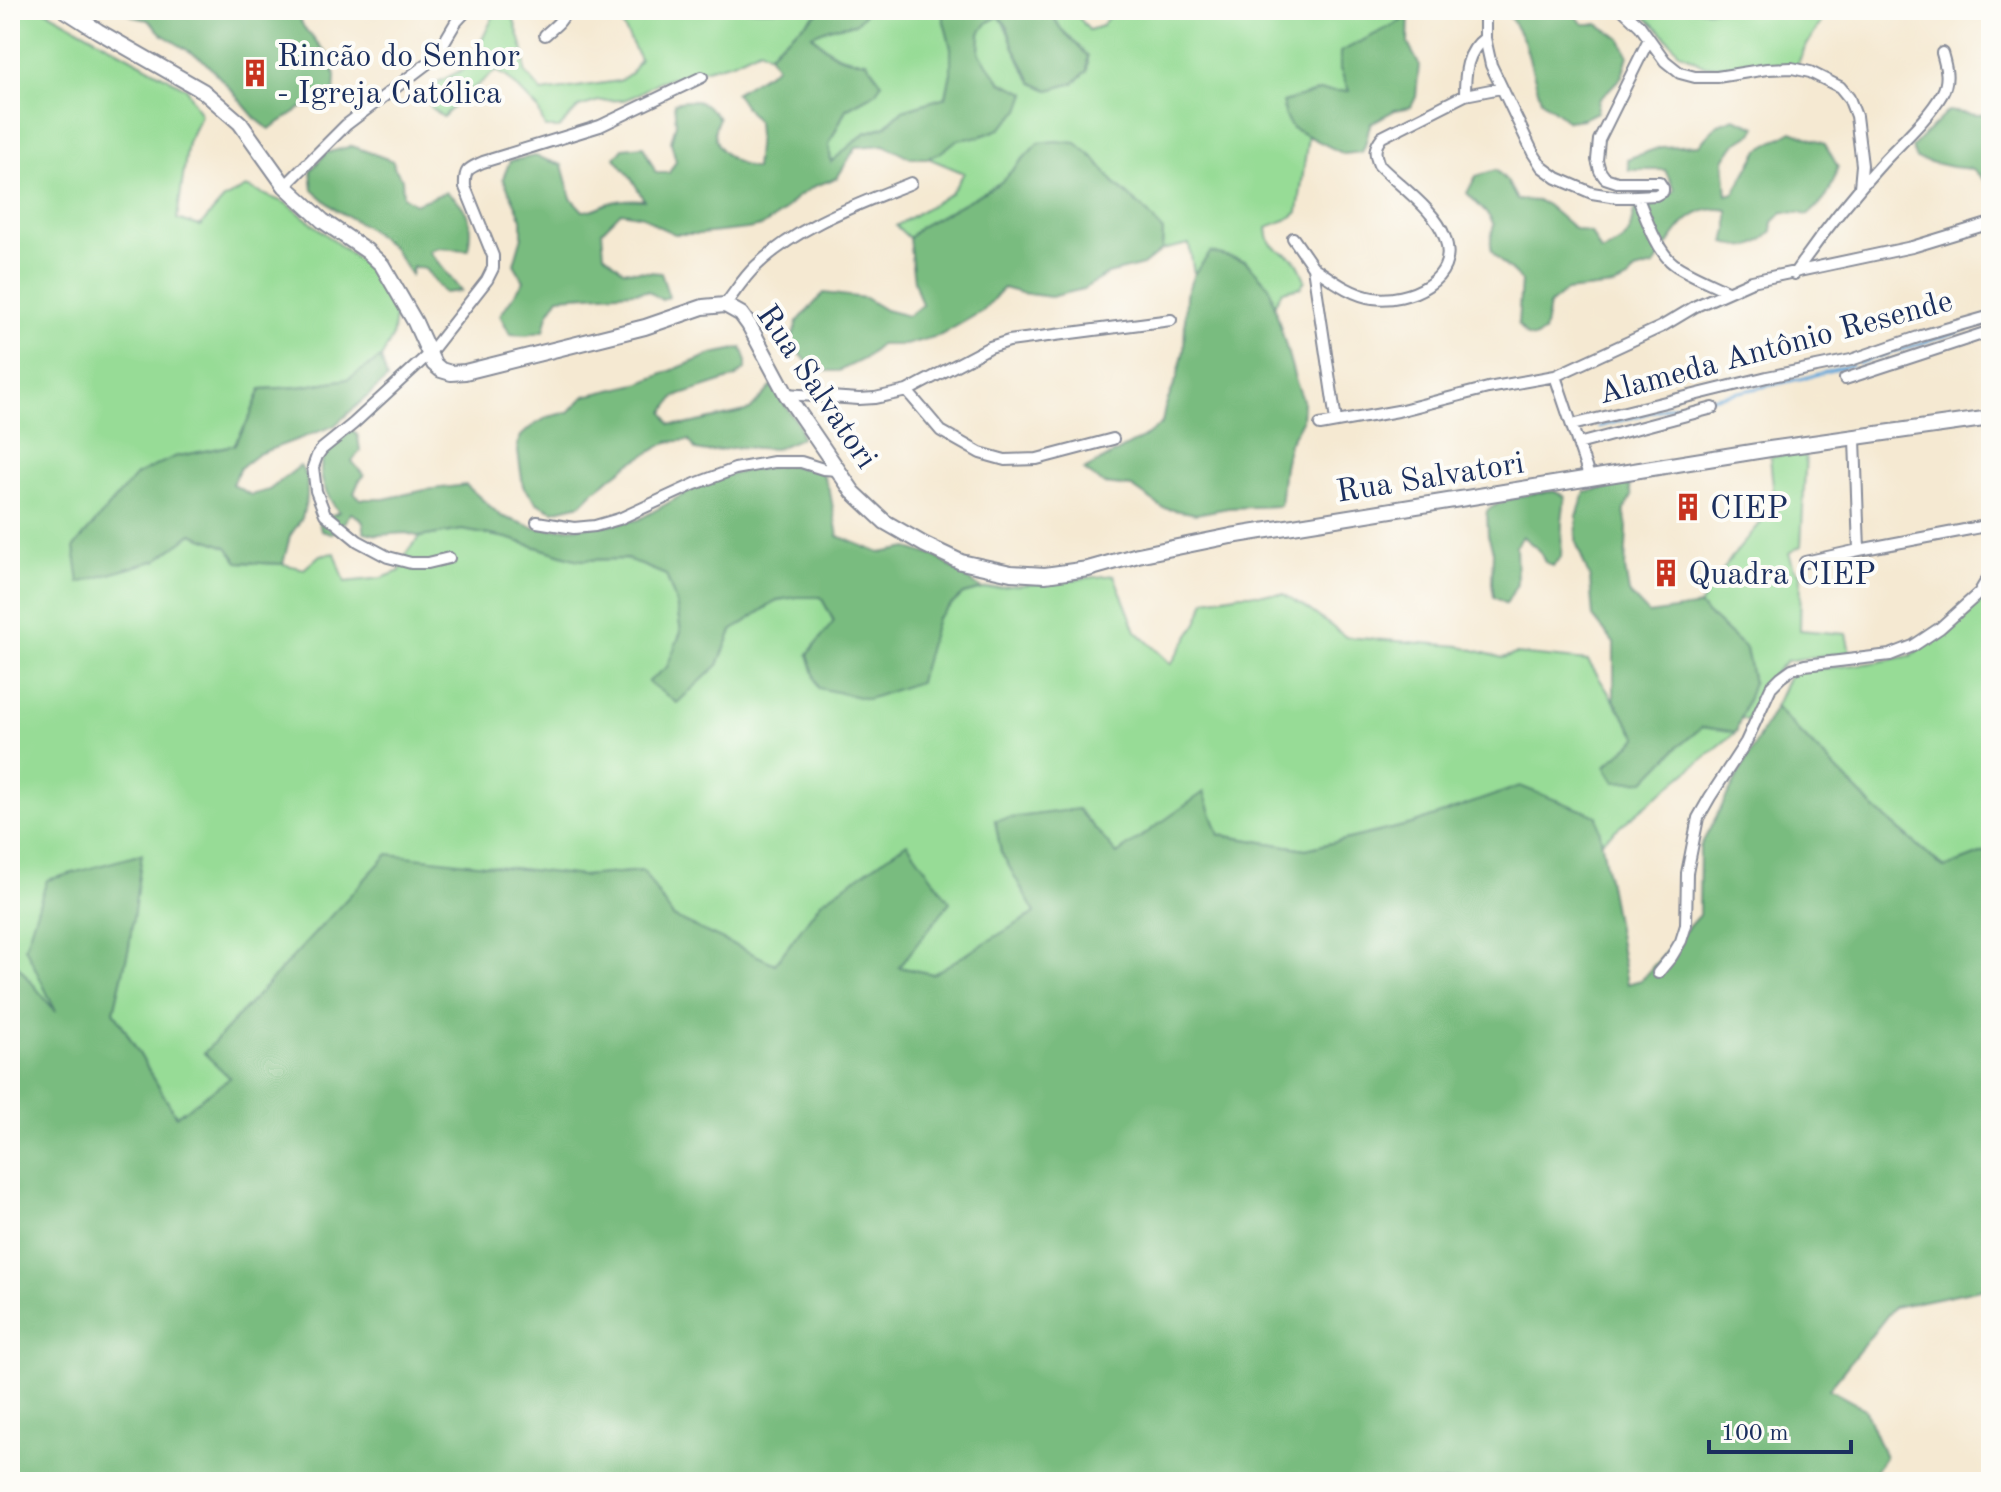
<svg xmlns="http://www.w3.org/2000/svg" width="2001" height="1492" font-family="'Old Standard TT',serif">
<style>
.green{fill:#97dc96;stroke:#59867a;stroke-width:2}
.forest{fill:#79bc7f;stroke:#4a766e;stroke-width:2}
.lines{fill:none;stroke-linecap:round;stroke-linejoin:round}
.stream{stroke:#65a7d9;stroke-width:3}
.street-casing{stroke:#888c98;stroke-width:14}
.secondary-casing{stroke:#888c98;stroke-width:18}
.street{stroke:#fff;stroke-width:10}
.secondary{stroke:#fff;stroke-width:14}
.labels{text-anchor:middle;stroke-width:8;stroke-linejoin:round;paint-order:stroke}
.poi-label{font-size:32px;fill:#1b2f5e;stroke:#fdfcf7;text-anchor:start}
.street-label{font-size:32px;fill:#1b2f5e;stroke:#fdfcf7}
</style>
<rect width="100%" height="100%" fill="#fdfcf7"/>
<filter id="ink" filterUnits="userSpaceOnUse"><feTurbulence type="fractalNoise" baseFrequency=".0125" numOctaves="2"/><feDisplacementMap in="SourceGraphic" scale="16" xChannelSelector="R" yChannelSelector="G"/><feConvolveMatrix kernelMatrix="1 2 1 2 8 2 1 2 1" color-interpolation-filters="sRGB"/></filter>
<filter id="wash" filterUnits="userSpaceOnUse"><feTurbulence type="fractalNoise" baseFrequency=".006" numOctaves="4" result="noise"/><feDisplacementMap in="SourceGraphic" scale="32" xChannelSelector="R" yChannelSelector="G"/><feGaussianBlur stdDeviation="1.8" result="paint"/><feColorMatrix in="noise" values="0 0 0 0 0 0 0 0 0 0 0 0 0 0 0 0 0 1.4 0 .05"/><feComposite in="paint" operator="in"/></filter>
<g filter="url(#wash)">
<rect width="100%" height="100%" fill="#f5e9d2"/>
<!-- green -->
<path class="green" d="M10 10H45L186 88 201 115 188 142 177 219 200 226 224 199 246 187 288 204 378 276 396 310 392 338 381 358 349 379 298 387 261 389 248 421 234 445 174 457 157 560 192 534 227 547 238 562 283 564 304 569 320 555 335 553 345 582 382 578 400 571 408 551 420 537 462 530 507 538 578 560 627 559 666 575 676 602 681 632 667 668 718 665 731 631 778 600 797 597H821L834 622 808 654 928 645 937 618 963 594 982 589 1114 575 1136 631 1171 664 1197 623 1206 600 1242 594H1283L1304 606 1346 637 1460 646 1502 658 1516 654 1588 661 1638 738 1605 766 1679 746 1702 727 1736 732 1601 842 1596 816 1412 824 1306 849 1219 835 1204 793 1117 854 995 820 1001 852 1036 913 933 974 898 967 821 902 775 965 673 917 643 871 584 876 205 1054 231 1078 176 1116 114 1011 129 947 58 1016 10 956Z
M494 10H513L512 14 525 55V72L542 92 619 81 631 73 640 59 615 10H822L778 45 769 55 760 49 733 62 660 81 634 96 624 100 599 101 579 107 559 128H545L538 109 507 77 496 71 471 90 443 117 431 108 427 97 438 82 464 69 477 50 494 15Z
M857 10H941L951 48V73L946 97 903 110 886 126 865 133 831 163 829 144 846 109 875 93 866 61C838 58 831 55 811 34L832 27 855 24 863 15Z
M1049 10H1073L1089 30 1102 26 1113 10H1410L1401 21 1366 40 1340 69 1349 91H1319L1292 128 1308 136 1298 212C1291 220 1278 222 1267 227 1268 254 1283 247 1296 261 1300 266 1303 275 1305 280L1301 287 1282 291 1274 305 1269 286 1245 261 1211 253 1194 274 1189 244 1162 250 1163 231 1143 208 1116 185 1095 159 1000 183 920 227 909 238 896 226 951 193 964 173 928 158C938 154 946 147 955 141 963 138 973 139 981 136 1004 130 1018 115 1026 93L1001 83 979 53 980 33 988 22 999 16C1013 35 1016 62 1032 81 1036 85 1044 88 1049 90L1074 83 1087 71 1088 56 1061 29Z
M1637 10H1817L1825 16 1804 50 1797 65 1705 66 1679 52 1660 30Z
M1806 452 1801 546 1789 553 1794 568 1801 574 1800 630 1846 634 1850 652 1786 661 1762 687 1747 720 1740 718 1753 683 1746 649 1699 606 1731 558 1775 506 1770 457Z
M1991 580V850L1945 868 1875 809 1775 707 1789 676 1799 671 1872 663 1910 656 1946 630Z"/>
<!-- forest -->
<path class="forest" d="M124 10H294L305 29 331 58 335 76 334 94 324 105 303 107 269 129 255 118 226 84 202 59 163 35 148 20 134 17Z
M822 10H857L864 15 855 24 832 27 812 35C831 55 838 59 866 61L882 83 875 93 846 109 829 144 831 162 865 133 886 126 903 110 946 97 951 73V48L941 10H1049L1061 29 1088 56 1087 71 1074 83 1049 90 1033 83 1014 48 1007 26 999 16 988 22 980 33 979 53 1001 82 1026 93 1020 110 1000 129 981 136 957 140 940 153 928 158H911L884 145 856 147 837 178 815 186 796 198 782 213 762 226 747 229 701 234H675L657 226 643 216 621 212 602 231 604 254 623 270 661 273 669 297 662 300 648 291 559 297 548 314 544 331 527 335 510 334 500 315 524 281 514 264 522 236V219L503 178 510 161 535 156 562 165 571 198 583 211C594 211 599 206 609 203 621 199 632 199 644 200L632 179 615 158 623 148 643 146 656 173H669L676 161 671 142 676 123 674 103C697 98 703 100 719 118 717 122 715 126 715 130 713 152 738 165 755 169L758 135 757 122 735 93 777 67 769 55 778 45Z
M1509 10H1570L1583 24H1598L1621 39 1628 55 1622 76 1599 100 1597 112 1583 119 1568 121 1541 100 1524 41 1509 15Z
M1409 12 1408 44 1419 64 1416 97 1411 107 1395 110 1371 123C1366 133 1368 142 1362 152L1344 154 1292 128 1284 115 1283 102 1319 91H1349L1340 69V52L1401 21Z
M1948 111 1977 115 1991 114V187L1973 169 1952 167 1916 159 1912 147Z
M1734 118 1757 127 1751 134 1735 144 1724 160 1727 195 1734 193 1759 150 1792 131 1825 144 1838 167C1831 190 1828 201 1807 215L1800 213 1783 212 1773 222 1772 232C1754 249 1748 249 1725 243L1728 230V210C1688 202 1673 239 1654 266L1635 271 1628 280 1614 286 1566 291 1549 305 1544 333 1534 338 1527 336 1518 324 1521 281C1502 258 1483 260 1494 225L1489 216 1467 193 1476 176 1496 170 1507 181 1517 200 1539 201 1547 205 1575 229 1591 233 1601 252C1635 237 1627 235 1636 204L1661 202 1675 190 1665 170H1629L1627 159 1661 147 1699 145 1718 124Z
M1056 141 1076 143 1095 159 1116 185 1143 208 1163 231 1162 250 1143 265 1108 274 1083 289 1051 297 1021 293 1003 288 984 310 941 335 905 345H880L864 359 839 371H815L791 343 797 322 824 293 865 298 885 310 908 316 922 305 914 281 909 238 920 227 1000 183 1038 143Z
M352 146 393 161 394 167 402 179 403 196 415 204 446 192C470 207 473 223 468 250L437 248 429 251 461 291 444 293 425 269 413 267 411 275 392 247 365 226 336 210 313 190 311 170 326 153Z
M1211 252 1245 261 1269 286 1295 379 1303 400 1302 421 1289 443 1284 466 1280 506 1228 508 1196 514 1163 508 1132 487 1103 484 1084 470 1148 435 1162 423 1165 407 1177 378 1184 350 1186 295 1194 274Z
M742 348 746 358V368L736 377 675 397 664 412 670 424 684 425 750 410 772 386 799 425 801 438 775 449 739 447 707 452 696 450 689 440 668 442 629 464 595 490 581 504 553 511 537 503 523 486 517 445 521 436 531 427 548 417 569 412 585 396 641 383 712 354Z
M381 358 387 379 334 426 258 454 240 468 232 484 251 495 269 490 300 466 307 477V497L302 518 290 536 283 564 238 562 227 547 192 534 157 560 79 583 74 547 136 475 174 457 234 445 248 421 261 389 298 387 348 379Z
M352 430 358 436 360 451 352 461 364 476 359 481 354 493 361 499H384L425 490 466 485 501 516 535 528 555 529 605 525 638 520 702 484 723 476 750 470 790 465 822 473 830 492 838 536 880 553 908 548 935 556 982 589 963 594 937 618 919 682 868 699 818 688 808 654 834 621 821 597H797L777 600 732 631 718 665 677 703 648 682 667 667 681 632 676 602 666 575 627 559 578 560 507 538 462 530 420 537 406 533 378 535 364 532C365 521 361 518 351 513L343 524 331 534 321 531 319 521 339 512C328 499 315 474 324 457 329 447 343 438 352 430Z
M1620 485H1629L1632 496 1624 511 1627 527 1625 569 1629 593 1649 614 1699 606 1746 649 1753 683 1736 732 1702 727 1679 746 1645 781 1615 782 1605 766 1638 738 1614 700V643L1593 617 1590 579 1576 542 1577 516 1585 492Z
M1554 491 1565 496 1562 521 1561 557 1553 566 1545 562 1539 550 1522 536 1516 546 1517 584 1506 604 1494 597 1492 583 1493 551 1488 535 1487 511C1500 499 1535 492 1554 491Z
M1775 707 1875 809 1944 868 1991 850V1287L1894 1307 1829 1389 1865 1409 1885 1457 1867 1482H10V956L56 1012 25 947 47 880 142 854 129 947 114 1011 176 1116 230 1078 204 1053 388 854 583 876 643 871 673 917 775 964 821 902 907 843 950 902 899 967 933 974 1035 913 1001 852 995 820 1078 809 1117 854 1204 792 1219 835 1306 849 1412 824 1520 786 1597 816 1627 984 1641 980 1699 915 1700 847Z"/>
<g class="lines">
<!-- stream -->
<path class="stream" d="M1859 363 1991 321
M1599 427 1665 408 1804 378 1851 365"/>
</g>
</g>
<g filter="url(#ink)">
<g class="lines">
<defs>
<path id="street" d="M1485 10V38L1491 65 1533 153 1542 167 1557 178 1592 193 1617 197 1656 195 1663 191V188L1659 182H1617L1605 178 1600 171 1597 160 1599 140 1649 39
M1623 10 1640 26 1665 61 1680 73 1695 77H1717L1767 69 1792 68 1810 72 1840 87 1849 98 1856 116 1862 165 1860 187
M545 35C552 28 564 21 565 10
M1465 95 1501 88
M285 186 346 125 428 63 440 49 456 22 467 10
M1637 196C1645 215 1657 252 1674 264 1688 274 1711 283 1727 291
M1293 238 1313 267 1336 421
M1313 267C1331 279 1351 295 1373 298 1408 303 1460 280 1445 238 1436 210 1399 186 1379 165 1374 153 1374 147 1382 137L1465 95C1465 73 1466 52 1485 38
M1794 274C1821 235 1850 198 1882 163 1902 141 1927 120 1942 94 1950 80 1946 67 1942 53
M725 305C735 292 744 277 756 266 799 225 857 205 911 183
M1555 376 1590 479
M1845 379 1991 331
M907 391 941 431 980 453 1005 460 1037 459 1113 439
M786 394 859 399 875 398 907 391 990 347 1009 341 1171 320
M1320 425 1398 411 1488 388 1555 376 1661 327 1696 306 1752 281 1912 247 1991 223
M1572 425 1767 377 1851 360 1921 336 1991 316
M1855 439 1859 550
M1578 444 1713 408
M537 522 574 528 595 526 619 519 695 484 735 469 774 462H801L823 469 839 470
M449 558 428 563H411L388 557 358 541 325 514 316 491 313 467 317 456 322 449 353 424 429 354 487 280 493 268V256L465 187C464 169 468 169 483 162L600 126 702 77
M1805 562 1859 550 1991 525
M1658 973 1672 956 1681 941 1686 925 1687 873 1698 818 1710 797 1746 742 1771 687 1781 677 1792 669 1805 665 1890 655 1913 646 1940 628 1979 593 1991 573"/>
<path id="secondary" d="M65 10 98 31 203 91 240 123 285 186 323 221 367 251 382 265 415 322 434 364 441 370 451 373 465 372 645 327 703 307 725 305 741 314 749 325 786 394 853 492 885 522 925 545 961 562 1011 573 1045 575 1088 569 1138 555 1231 536 1770 449 1991 418"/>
</defs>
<!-- street casing -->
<use href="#street" class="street-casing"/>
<!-- secondary casing -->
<use href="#secondary" class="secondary-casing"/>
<!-- street -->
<use href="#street" class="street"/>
<!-- secondary -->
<use href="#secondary" class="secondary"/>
</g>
</g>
<!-- icons -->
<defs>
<symbol id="building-bare" viewBox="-9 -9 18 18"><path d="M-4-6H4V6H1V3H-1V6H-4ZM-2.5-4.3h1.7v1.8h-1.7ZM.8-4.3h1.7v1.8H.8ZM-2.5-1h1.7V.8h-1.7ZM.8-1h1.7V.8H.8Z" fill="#c8321e" stroke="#fdfcf7" stroke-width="2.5" paint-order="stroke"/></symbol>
</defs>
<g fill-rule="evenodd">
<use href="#building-bare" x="235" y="53" width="40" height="40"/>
<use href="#building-bare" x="1668" y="487" width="40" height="40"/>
<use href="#building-bare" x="1646" y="553" width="40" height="40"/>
</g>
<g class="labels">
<!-- poi labels -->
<g class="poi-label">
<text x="277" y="66">Rincão do Senhor<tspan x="277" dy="37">- Igreja Católica</tspan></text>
<text x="1710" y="518">CIEP</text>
<text x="1688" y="584">Quadra CIEP</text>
</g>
<!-- street labels -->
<g class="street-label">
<text transform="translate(1775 346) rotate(-15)" y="11">Alameda Antônio Resende</text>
<text transform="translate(818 386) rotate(56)" y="11">Rua Salvatori</text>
<text transform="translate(1430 476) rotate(-9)" y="11">Rua Salvatori</text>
</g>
</g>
<!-- margin -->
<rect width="2001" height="1492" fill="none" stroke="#fdfcf7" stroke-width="40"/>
<!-- scale -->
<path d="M1709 1440v12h142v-12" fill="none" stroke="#1b2f5e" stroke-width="4"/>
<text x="1721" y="1440" font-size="24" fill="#1b2f5e" stroke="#fdfcf7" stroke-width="6" paint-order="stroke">100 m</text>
</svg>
